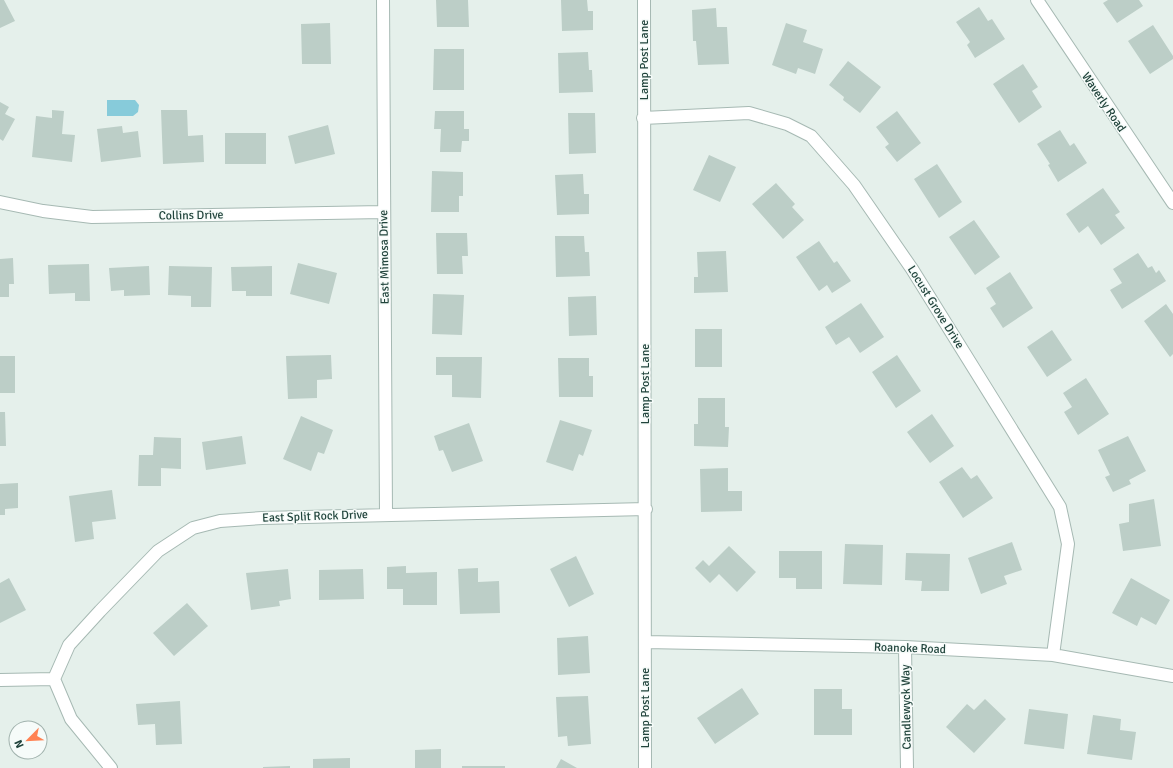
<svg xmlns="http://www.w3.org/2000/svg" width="1173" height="768" font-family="Signika,sans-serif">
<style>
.water{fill:#87cbda}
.building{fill:#bccec7}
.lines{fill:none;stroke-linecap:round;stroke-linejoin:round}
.minor-casing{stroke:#a6b9b3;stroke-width:14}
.minor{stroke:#fff;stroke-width:12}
.labels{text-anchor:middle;stroke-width:3;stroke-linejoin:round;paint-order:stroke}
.street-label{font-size:12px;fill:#21443c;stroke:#f6fbf9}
</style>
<rect width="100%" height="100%" fill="#e5f0eb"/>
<!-- water -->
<path class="water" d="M107 100H135L139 105 138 112 133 116H107Z"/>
<!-- building -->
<path class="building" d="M0 0H4L15 21 0 28Z
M436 0H468L469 27H437Z
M561 0H587L588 11H593V30L562 31Z
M1108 0H1139L1143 6 1117 23 1103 3Z
M979 7 988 21 992 19 1005 39 975 58 967 45 970 42 956 22Z
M716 8 717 27H727L729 64 698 65 696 41H693L692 10Z
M330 23 331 64H302L301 24Z
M786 23 807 30 803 42 823 49 815 74 798 68 796 74 772 65Z
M1153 25 1173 56V59L1150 74 1128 41Z
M434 49H464V90H433Z
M588 52 589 70H592L593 92 559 93 558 53Z
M848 61 881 87 860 113 843 100 844 97 829 85Z
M1023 64 1038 87 1032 91 1042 107 1019 123 993 84Z
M0 102 9 107 5 114 15 119 3 141 0 139Z
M52 110 64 111 62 134 75 135 72 162 32 157 36 116 52 118Z
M161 110H187L188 136 203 135 204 162 163 164Z
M435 111H464V129H469V141H462L461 152H440L441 129H434Z
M897 111 921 143 897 162 885 147 889 144 876 127Z
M568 113H595L596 153 569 154Z
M328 125 335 154 295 164 288 136Z
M122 126 123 133 138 131 141 157 101 162 97 129Z
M1060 130 1070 146 1074 143 1087 163 1058 182 1048 165 1050 164 1037 144Z
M225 133H266V164H225Z
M709 155 736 167 720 202 693 190Z
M937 164 962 202 939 218 914 179Z
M432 171 463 172V196H459V212H431Z
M583 174 584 194H589V214L557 215 555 175Z
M776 183 795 204 792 207 804 220 783 239 752 204Z
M1103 188 1120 212 1115 215 1125 228 1101 245 1088 226 1079 233 1066 214Z
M974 220 1000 257 975 275 949 237Z
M436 233H467L468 256H462L463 274H437Z
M555 236H584L585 252H589L590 276 556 277Z
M819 241 834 263 837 261 851 281 832 293 827 285 819 291 796 257Z
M726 251 728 292 694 293V277H698L697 252Z
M1138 253 1148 268 1152 266 1156 273 1159 270 1166 281 1122 309 1110 290 1122 283 1113 269Z
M13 258 14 284H9V297H0V259Z
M298 263 337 273 329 304 290 294Z
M89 264 90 301H75V293L49 294 48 265Z
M149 266 150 295 124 296V290L111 291 109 268Z
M169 266 212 267 211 307H191V296L168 295Z
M272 266V296H246V291H232L231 267Z
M1010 272 1033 308 1003 328 990 308 996 304 986 288Z
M433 294 464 295 462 335 432 334Z
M596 296 597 335 569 336 568 297Z
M861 303 884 337 860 353 849 337 836 345 825 327Z
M1166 304 1173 314V354L1170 357 1144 321Z
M695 329H722V367H695Z
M1052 330 1072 360 1047 377 1027 347Z
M331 355 332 379 317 380V398L288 399 286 356Z
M897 355 921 391 896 408 872 372Z
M0 356H15V393H0Z
M436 357H482L481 398 452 397V375H436Z
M558 358H589V376H593V397H559Z
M1086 378 1109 414 1078 435 1064 412 1072 407 1063 393Z
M698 398H725V427H729L728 447 694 446V424H698Z
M0 412H5L6 446H0Z
M932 414 954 446 930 463 907 432Z
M301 416 333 430 324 454 318 452 311 471 283 459Z
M560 420 592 430 583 456 579 454 573 471 546 462Z
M469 423 483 461 452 472 443 450 439 451 434 436Z
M242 436 246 464 206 470 202 442Z
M1128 436 1146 471 1129 480 1131 484 1113 492 1105 477 1110 475 1098 450Z
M154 437 181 438V469L161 468V486H138L139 455H153Z
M962 467 971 479 977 475 993 498 963 518 939 482Z
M728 468V491H742V511L701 512 700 469Z
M18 483V508L5 509V515H0V484Z
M112 490 116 519 92 522 94 539 75 542 69 496Z
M1154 499 1161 546 1123 551 1119 524 1129 522V504Z
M1012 542 1022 570 1004 576 1007 584 981 594 968 558Z
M845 544 883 545 882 585 843 584Z
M729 546 756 572 737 592 719 574 710 583 695 568 703 560 709 566Z
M779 551H822V589H796V578H779Z
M906 553 950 554 949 591H921L922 581 905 580Z
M576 556 594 594 569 607 550 569Z
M406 566V573L437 572V605H403V589H387V567Z
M478 568V582L499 581 500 613 460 614 458 569Z
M288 569 291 599 279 601 280 606 251 610 246 573Z
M363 569 364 599 319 600V570Z
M9 578 26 610 0 623V583Z
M1131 578 1170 600 1156 625 1141 617 1137 626 1112 613Z
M187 603 208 626 174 656 153 633Z
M588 636 590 673 558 675 557 638Z
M742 688 759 714 715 744 697 718Z
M814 689H842V709H852V735H814Z
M588 696 591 744 568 746 567 736 558 737 556 697Z
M985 699 1006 719 974 753 946 727 967 704 974 710Z
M180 701 182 744 156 745 155 724 138 725 136 704Z
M1029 709 1068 714 1064 749 1024 744Z
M1093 715 1121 719 1120 730 1136 732 1132 760 1087 754Z
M441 749V768H415V750Z
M350 758V768H313V759Z
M561 759 577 768H556Z
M290 766V768H263V767Z
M462 766H505V768H462Z"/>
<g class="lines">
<defs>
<path id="minor" d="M383 0 386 514
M644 0 645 768
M1037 0 1173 203
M643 118 749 113 787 124 811 136 854 185 912 269 1060 507 1068 544 1053 655
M0 202 43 211 92 217 383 212
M645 642 905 647 1053 655 1173 676
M905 647 907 768
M54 679 69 645 100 611 158 551 193 528 220 521 262 518 646 509
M54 679 71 719 111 768
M0 680 54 679"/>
</defs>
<!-- minor casing -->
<use href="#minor" class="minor-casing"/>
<!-- minor -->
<use href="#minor" class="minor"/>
</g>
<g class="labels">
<!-- street labels -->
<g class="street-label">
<text transform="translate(644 60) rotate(-90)" y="4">Lamp Post Lane</text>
<text transform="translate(1104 102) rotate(56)" y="4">Waverly Road</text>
<text transform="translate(191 215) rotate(-1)" y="4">Collins Drive</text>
<text transform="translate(384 257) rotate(-91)" y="4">East Mimosa Drive</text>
<text transform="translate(936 307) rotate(58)" y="4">Locust Grove Drive</text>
<text transform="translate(645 384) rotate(-90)" y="4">Lamp Post Lane</text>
<text transform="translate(315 516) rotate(-2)" y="4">East Split Rock Drive</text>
<text transform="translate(910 648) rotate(2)" y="4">Roanoke Road</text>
<text transform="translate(906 707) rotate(-91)" y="4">Candlewyck Way</text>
<text transform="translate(645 708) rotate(-90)" y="4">Lamp Post Lane</text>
</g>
</g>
<!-- north arrow -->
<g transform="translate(28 740) rotate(246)"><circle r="19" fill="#f6fbf9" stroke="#a1b2ad"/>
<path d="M0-3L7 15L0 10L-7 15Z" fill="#ff8253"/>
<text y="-6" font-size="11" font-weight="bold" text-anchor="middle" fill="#21443c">N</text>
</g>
</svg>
